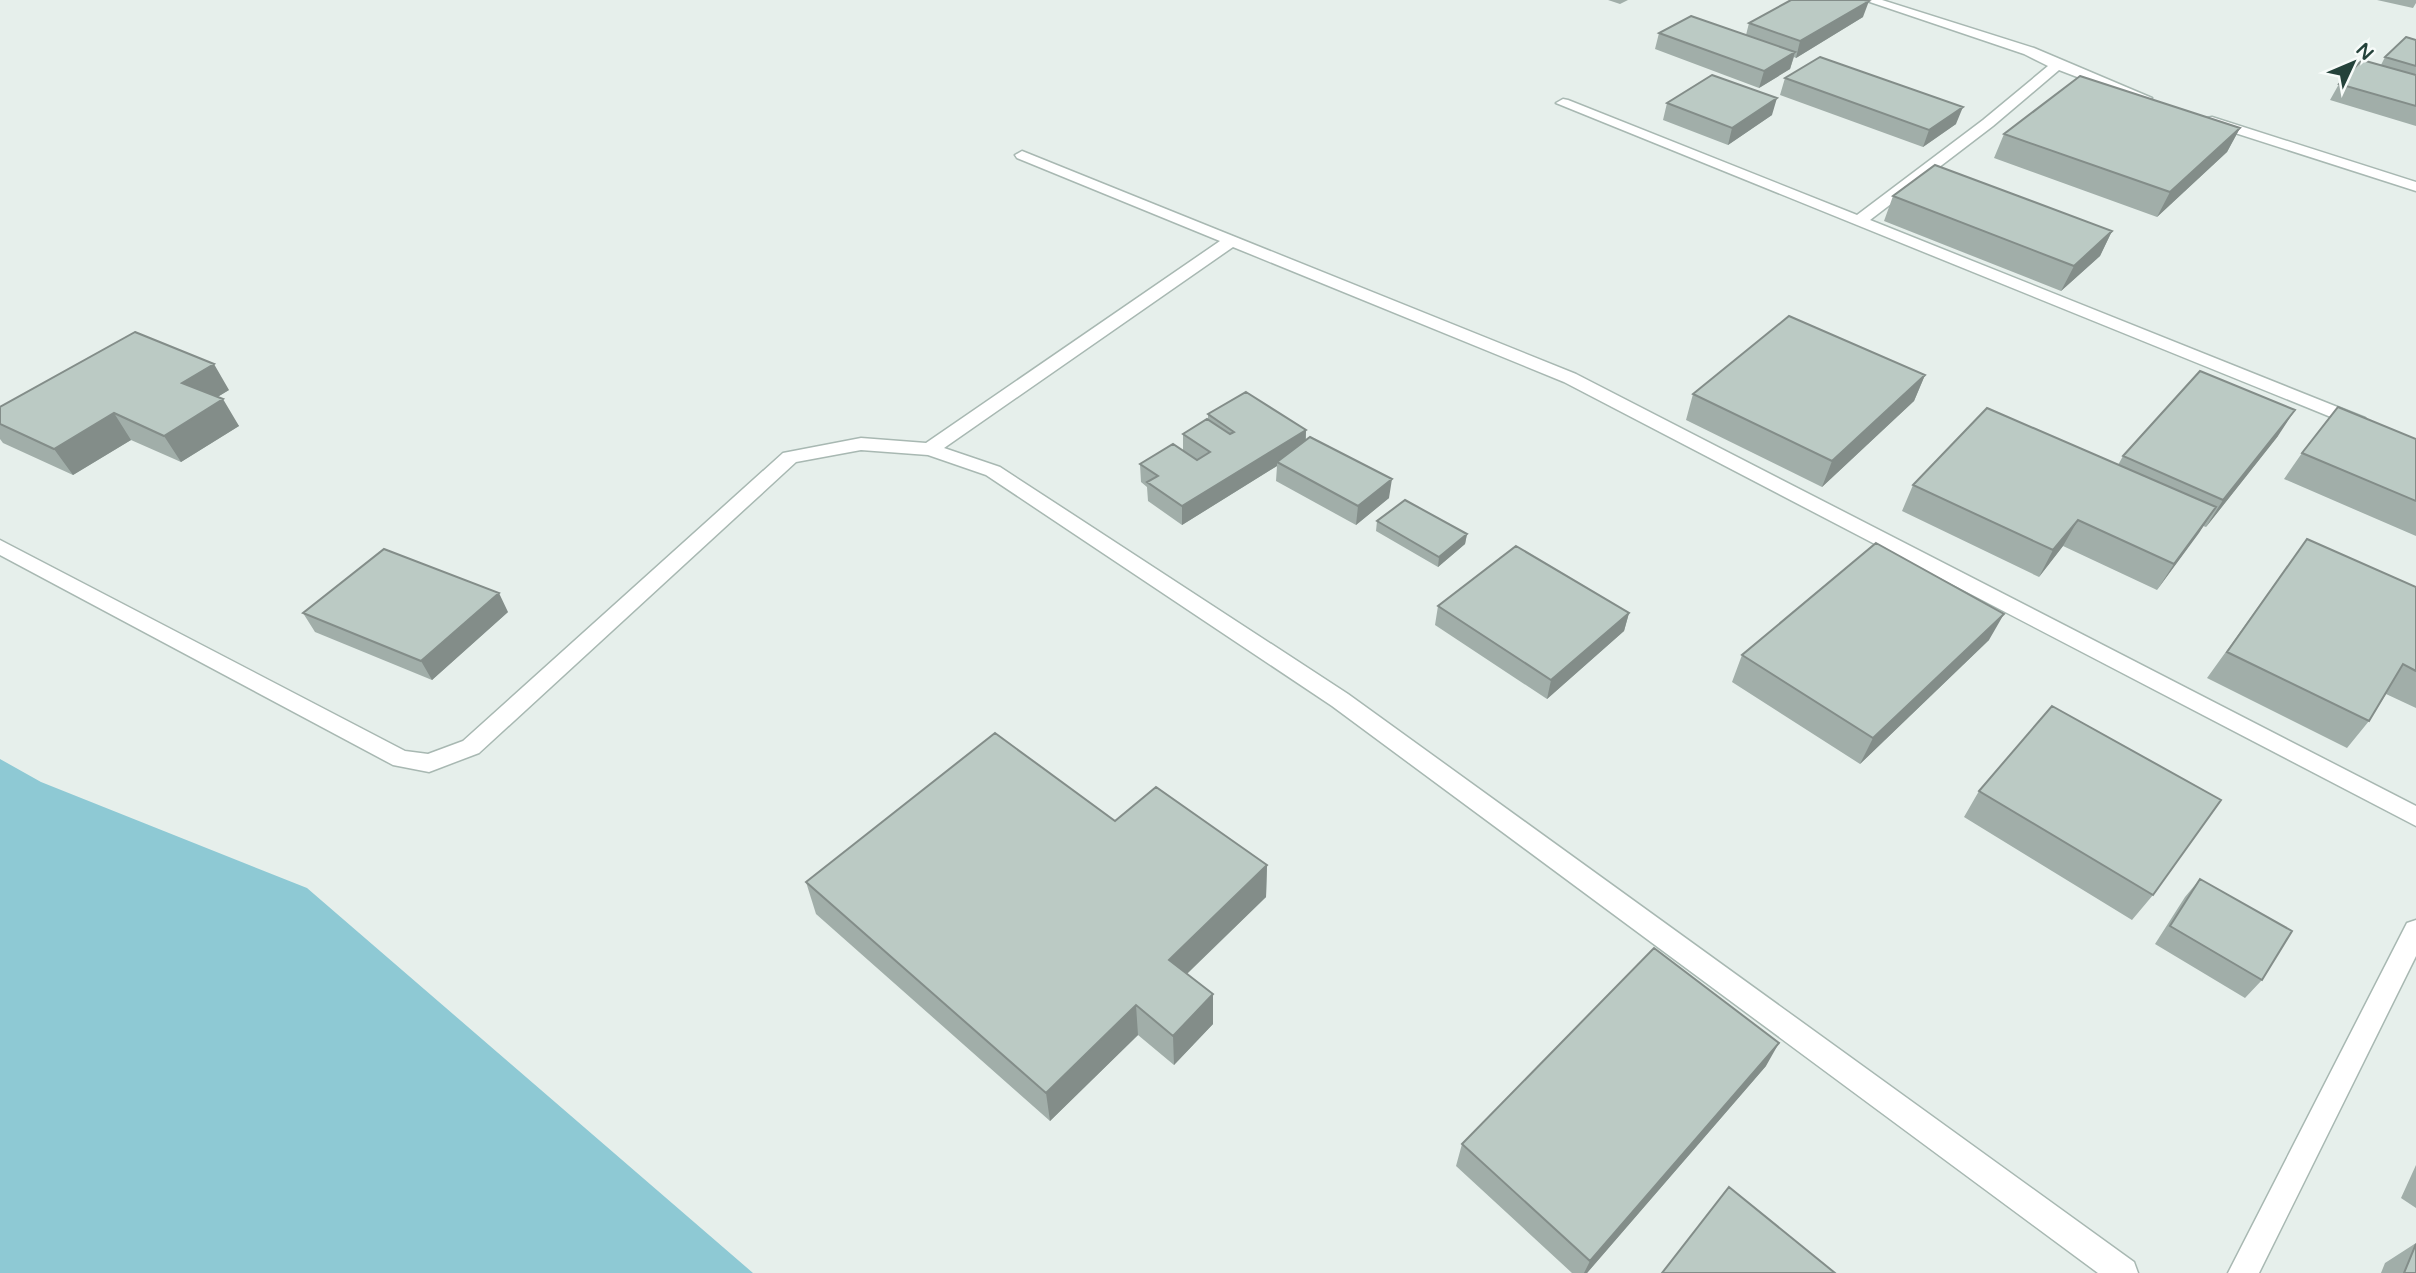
<svg xmlns="http://www.w3.org/2000/svg" width="2416" height="1273" font-family="'Varela Round',sans-serif">
<style>
.water{fill:#8ec9d4}
.lines{fill:none;stroke-linecap:round;stroke-linejoin:round}
.street-casing{stroke:#a8b8b2;stroke-width:3}
.street{fill:#fff;fill-rule:evenodd}
.wall{fill:#a1aea9}
.shaded-wall{fill:#838d89}
.building{fill:#bbcac4;stroke:#838d89;stroke-width:2}
</style>
<rect width="100%" height="100%" fill="#e6efeb"/>
<!-- water -->
<path class="water" d="M0 759 41 782 307 888 753 1273H0Z"/>
<g class="lines">
<defs>
<path id="street" d="M1864 0H1882L2034 48 2152 98 2150 101H2140L2059 70 1993 126 1870 220 2365 418 2368 422 2365 426H2353L1556 103 1563 99 1568 100 1857 215 1983 120 2048 66 2024 54Z
M2212 117 2416 182V191L2207 124V118Z
M1022 151 1576 374 2416 806V826L1564 382 1233 247 944 448 1000 467 1348 694 2134 1262 2138 1273H2098L1332 706 986 475 928 455 861 450 796 462 479 753 429 772 393 765 0 555V540L405 751 428 754 463 741 783 453 861 438 926 443 1220 241 1017 158 1015 155Z
M2416 920V956L2259 1273H2228L2407 923Z"/>
</defs>
<!-- street casing -->
<use href="#street" class="street-casing"/>
<!-- street -->
<use href="#street" class="street"/>
</g>
<!-- wall -->
<path class="wall" d="M1608 0H1628L1620 4Z
M2377 0H2416V3L2413 8Z
M1863 17 1796 58 1794 57 1790 69 1759 88 1655 49 1659 33 1746 35 1749 23Z
M2416 40V126L2330 100 2339 84 2381 65 2385 57Z
M1785 78 1956 124 1923 147 1780 95Z
M1667 103 1772 115 1728 145 1663 120Z
M2240 128 2227 152 2157 217 1994 158 2004 134Z
M1893 196 2112 231 2100 256 2061 291 1884 221Z
M1925 375 1914 401 1822 487 1686 420 1693 394Z
M229 390 217 397 239 426 181 462 131 440 73 475 3 443 0 439V407Z
M1208 414 1306 430V440L1389 498 1356 525 1276 481 1277 466 1182 525 1148 501 1147 487 1141 482 1140 464 1183 451V434L1208 420Z
M2278 436 2206 527 2203 526 2157 590 2063 546 2039 577 1902 511 1913 485 2118 465 2123 456Z
M2416 439V536L2284 479 2302 453Z
M1377 521 1467 534 1465 544 1438 567 1376 531Z
M2307 539 2416 587V708L2386 694 2369 721 2347 748 2207 678Z
M1438 606 1629 613 1624 631 1547 699 1435 625Z
M508 612 432 680 315 632 303 613Z
M1989 640 1860 764 1732 682 1742 655Z
M1979 791 2153 895 2132 920 1964 817Z
M1115 821 1267 865 1266 897 1187 974 1213 994V1024L1174 1065 1138 1035 1050 1121 816 914 806 882Z
M2200 879 2262 980 2245 998 2155 944 2185 897Z
M1766 1066 1587 1273H1572L1456 1166 1462 1144Z
M2416 1165V1208L2401 1198Z
M2416 1243V1273H2381L2385 1263Z"/>
<!-- shaded-wall -->
<path class="shaded-wall" d="M1869 1 1863 17 1796 58 1800 41Z
M1795 52 1790 69 1759 88 1764 71Z
M1777 98 1772 115 1728 145 1732 128Z
M1963 107 1956 124 1923 147 1929 130Z
M2240 128 2227 152 2157 217 2170 192Z
M2112 231 2100 256 2061 291 2074 266Z
M214 364 229 390 198 409 182 383Z
M1925 375 1914 401 1822 487 1832 461Z
M223 399 239 426 181 462 164 436Z
M2295 410 2278 436 2206 527 2223 500Z
M114 413 131 440 73 475 54 449Z
M1306 430 1305 448 1277 462V466L1182 525V506Z
M1392 479 1389 498 1356 525 1358 506Z
M2216 507 2199 533 2157 590 2174 564Z
M2078 520 2063 546 2039 577 2053 550Z
M1467 534 1465 544 1438 567 1439 557Z
M499 593 508 612 432 680 421 661Z
M1629 613 1624 631 1547 699 1551 680Z
M2004 614 1989 640 1860 764 1873 738Z
M1267 865 1266 897 1170 990 1169 960Z
M1213 994V1024L1174 1065 1173 1036Z
M1136 1005 1138 1035 1050 1121 1046 1093Z
M1779 1043 1766 1066 1587 1273H1584L1590 1261Z"/>
<!-- building -->
<path class="building" d="M1791 0H1864L1869 1 1800 41 1749 23Z
M1691 16 1795 52 1764 71 1659 33Z
M2406 37 2416 40V66L2385 57Z
M1820 57 1963 107 1929 130 1785 78Z
M2362 60 2416 75V106L2339 84Z
M1712 75 1777 98 1732 128 1667 103Z
M2080 76 2240 128 2170 192 2004 134Z
M1935 165 2112 231 2074 266 1893 196Z
M1789 316 1925 375 1832 461 1693 394Z
M135 332 214 364 182 383 223 399 164 436 114 413 54 449 0 424V407Z
M2200 371 2295 410 2223 500 2123 456Z
M1246 392 1306 430 1182 506 1147 482 1158 476 1140 464 1173 444 1197 460 1210 452 1183 434 1207 419 1230 434 1234 432 1208 414Z
M2338 407 2416 439V501L2302 453Z
M1987 408 2216 507 2174 564 2078 520 2053 550 1913 485Z
M1310 437 1392 479 1358 506 1277 462Z
M1405 500 1467 534 1439 557 1377 521Z
M2307 539 2416 587V671L2403 664 2369 721 2227 652Z
M1876 543 2004 614 1873 738 1742 655Z
M1516 546 1629 613 1551 680 1438 606Z
M384 549 499 593 421 661 303 613Z
M2052 706 2221 800 2153 895 1979 791Z
M995 733 1115 821 1156 787 1267 865 1169 960 1213 994 1173 1036 1136 1005 1046 1093 806 882Z
M2200 879 2292 931 2262 980 2170 926Z
M1654 948 1779 1043 1590 1261 1462 1144Z
M1729 1187 1835 1273H1662Z
M2416 1244V1273H2404Z"/>
<!-- north arrow -->
<g transform="translate(2353 63) rotate(46)" stroke="#f7fbf9" stroke-width="5" paint-order="stroke">
<path d="M0-5L12 26L0 18L-12 26Z" fill="#24423a"/>
<text y="-10" font-size="19" font-weight="bold" text-anchor="middle" fill="#24423a">N</text>
</g>
</svg>
